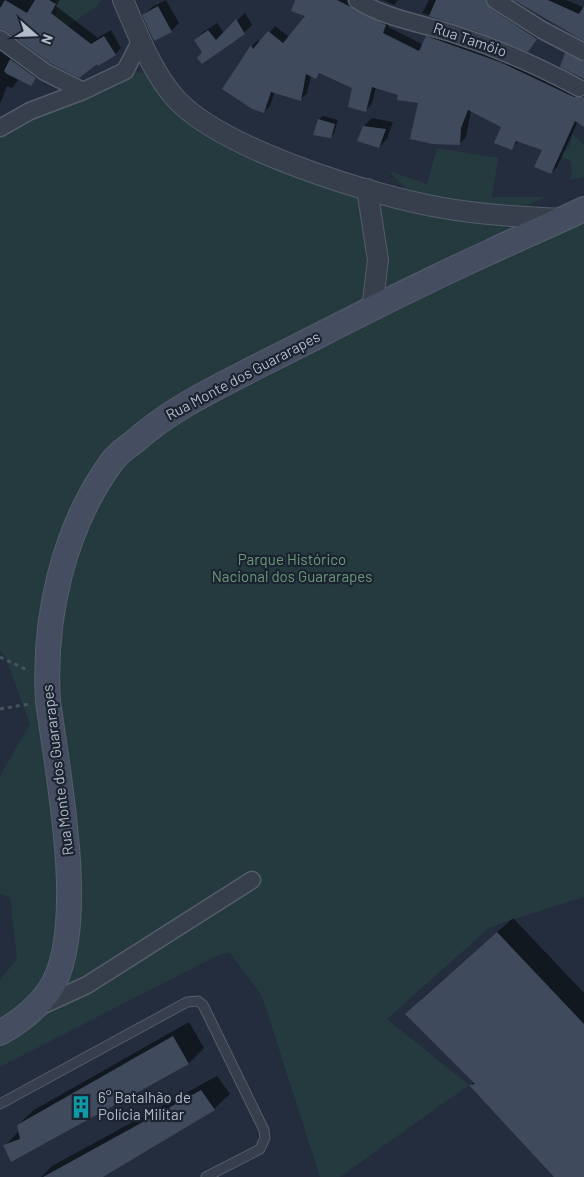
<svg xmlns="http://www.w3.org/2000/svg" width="584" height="1177" font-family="Barlow,sans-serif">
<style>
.green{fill:#253a3e}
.shadow{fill:#0007}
.building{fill:#3f4b5c}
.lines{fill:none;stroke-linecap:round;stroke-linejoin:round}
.service-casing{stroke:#555d6b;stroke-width:11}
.minor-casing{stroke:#555d6b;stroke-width:19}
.tertiary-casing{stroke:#555d6b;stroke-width:22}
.secondary-casing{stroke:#555d6b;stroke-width:26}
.path{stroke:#43575b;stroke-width:3;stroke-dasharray:4 4;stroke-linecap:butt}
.service{stroke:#373f4d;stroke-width:9}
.minor{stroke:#373f4d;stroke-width:16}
.tertiary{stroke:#373f4d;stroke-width:20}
.secondary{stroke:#454e60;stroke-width:24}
.labels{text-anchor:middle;stroke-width:4.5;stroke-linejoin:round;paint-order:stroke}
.street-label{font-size:15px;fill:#b3bac8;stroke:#1c2432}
.park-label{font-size:15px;fill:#6a9976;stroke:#1c2432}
.poi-label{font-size:15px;fill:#b3bac8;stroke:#1c2432;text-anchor:start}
</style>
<rect width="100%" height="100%" fill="#232d3d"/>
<!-- green -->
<path class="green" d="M54 0H101L97 6 68 26 65 24 59 27 55 23 56 4Z
M125 71 164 75 198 105 242 134 301 162 409 192 389 171 427 184 437 148 498 158 492 197H546L505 216 584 209V897L490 927 387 1019 469 1085 340 1177H320L262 996 230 953 220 954 0 1067V980L17 959 10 897 0 894V776L30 724 5 656 0 651V134Z
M572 134 584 145V177L570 180 572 171 570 160 560 157 570 146Z"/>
<!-- shadow -->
<path class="shadow" d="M0 0H60L56 6 98 38 111 30 121 48 115 54 0 29Z
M166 0 179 23 171 31 144 15 152 7Z
M297 0H356L392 18 388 27 424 45 434 31 584 91V125L578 121 557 167 551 173 543 150 519 140 512 149 503 126 471 110 466 137 459 144 420 102 376 87 372 104 366 110 354 88 321 72 316 77 311 75 307 93 300 100 275 91 270 106 264 112 224 89 252 46 258 40 260 43 275 26 289 37 307 16Z
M383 0H398L394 5Z
M429 0H463L489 8 495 1 542 32 527 50 477 30 422 13Z
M517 0H566L583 7 576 26Z
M245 13 252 25 244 33 204 52 195 40 203 32 217 23 224 33Z
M0 43 41 71 31 85 19 79 12 88 7 86 0 104Z
M572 48 584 53V80L561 66 566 54Z
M323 116 338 120 334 133 331 137 319 119Z
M372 118 393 122 387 139 379 147 364 126Z
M513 918 584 993V1177H556L471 1085 474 1081 421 999Z
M189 1022 204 1048 189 1063 12 1160 5 1146 19 1131 18 1125 34 1110Z
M217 1076 230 1094 214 1109 101 1177H41L52 1166Z"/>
<!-- building -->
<path class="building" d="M5 0 27 13 35 0H49L56 4 51 13 91 44 104 36 116 55 98 66 97 64 79 78 50 63 6 31 0 29V8Z
M295 0H337L386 25 383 33 419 51 426 36 429 37 500 62 574 97H584V127L575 121 551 174 534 167 542 150 516 141 512 150 494 143 501 127 468 110 461 128 460 145 433 144 410 139 418 103 397 100 398 95 372 87 366 112 348 107 352 88 319 73 316 79 306 74 301 101 271 92 264 113 252 109 222 89 251 45 253 49 268 31 283 43 305 16 291 11Z
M436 0H485L490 8 537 39 528 52 476 31 429 16Z
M514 0H548L579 14 584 6V41Z
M158 6 172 32 154 41 142 15Z
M236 19 245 34 202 64 197 58 202 52 194 40 208 30 216 40Z
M565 53 584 62V79L560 67Z
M10 59 36 78 31 86 7 74 4 71Z
M318 119 335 124 331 138 313 135Z
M363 126 386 129 379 148 357 141Z
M497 932 584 1024V1177H554L469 1085 475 1084 405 1014Z
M173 1036 189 1064 11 1162 3 1145 20 1139 17 1125Z
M201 1090 215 1110 103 1177H43Z"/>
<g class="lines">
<defs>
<path id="service" d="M0 1104 187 1002 198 1001 203 1005 264 1130 265 1138 260 1149 206 1177"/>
<path id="minor" d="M357 0C386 19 425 24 457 35 500 49 540 67 579 88
M495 0 542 30 584 52
M0 39 45 72 83 91
M0 128 30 111 83 91 125 71 141 40
M39 1007 87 985 252 880"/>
<path id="tertiary" d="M123 0C138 34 151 71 176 99 223 150 374 196 443 208 483 215 523 217 563 219
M367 189 378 260 372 309"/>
<path id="secondary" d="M0 1033C18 1023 37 1008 49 991 90 932 57 770 48 701 43 618 63 528 113 460 119 453 127 447 134 442 173 407 220 386 266 362 340 325 414 286 490 252 521 237 553 224 584 209"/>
</defs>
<!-- service casing -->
<use href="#service" class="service-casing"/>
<!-- minor casing -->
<use href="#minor" class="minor-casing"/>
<!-- tertiary casing -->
<use href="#tertiary" class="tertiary-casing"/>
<!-- secondary casing -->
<use href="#secondary" class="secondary-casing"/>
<!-- path -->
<path class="path" d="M0 657 29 671
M0 709 29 704"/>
<!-- service -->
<use href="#service" class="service"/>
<!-- minor -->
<use href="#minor" class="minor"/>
<!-- tertiary -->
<use href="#tertiary" class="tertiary"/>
<!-- secondary -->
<use href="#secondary" class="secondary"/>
</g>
<!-- icons -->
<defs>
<symbol id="building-bare" viewBox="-9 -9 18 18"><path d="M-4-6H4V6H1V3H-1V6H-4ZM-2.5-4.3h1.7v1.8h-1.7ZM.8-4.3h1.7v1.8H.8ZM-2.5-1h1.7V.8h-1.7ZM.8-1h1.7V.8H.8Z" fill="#0f9aa8" stroke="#1c2432" stroke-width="2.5" paint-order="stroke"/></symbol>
</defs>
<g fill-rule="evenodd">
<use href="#building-bare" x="65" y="1091" width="32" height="32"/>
</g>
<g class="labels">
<!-- street labels -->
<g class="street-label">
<text transform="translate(470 40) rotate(19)" y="5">Rua Tamôio</text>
<text transform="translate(243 376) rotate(-28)" y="5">Rua Monte dos Guararapes</text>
<text transform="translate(58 770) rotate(-97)" y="5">Rua Monte dos Guararapes</text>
</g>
<!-- park labels -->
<g class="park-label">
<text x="292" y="565">Parque Histórico<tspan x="292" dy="17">Nacional dos Guararapes</tspan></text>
</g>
<!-- poi labels -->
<g class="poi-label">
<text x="98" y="1103">6° Batalhão de<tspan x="98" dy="17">Polícia Militar</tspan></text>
</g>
</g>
<!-- north arrow -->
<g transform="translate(35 35) rotate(110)" stroke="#1c2432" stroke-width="4" paint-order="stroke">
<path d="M0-4L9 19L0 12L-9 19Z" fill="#b3bac8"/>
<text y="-8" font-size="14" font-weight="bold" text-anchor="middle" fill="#b3bac8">N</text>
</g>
</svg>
